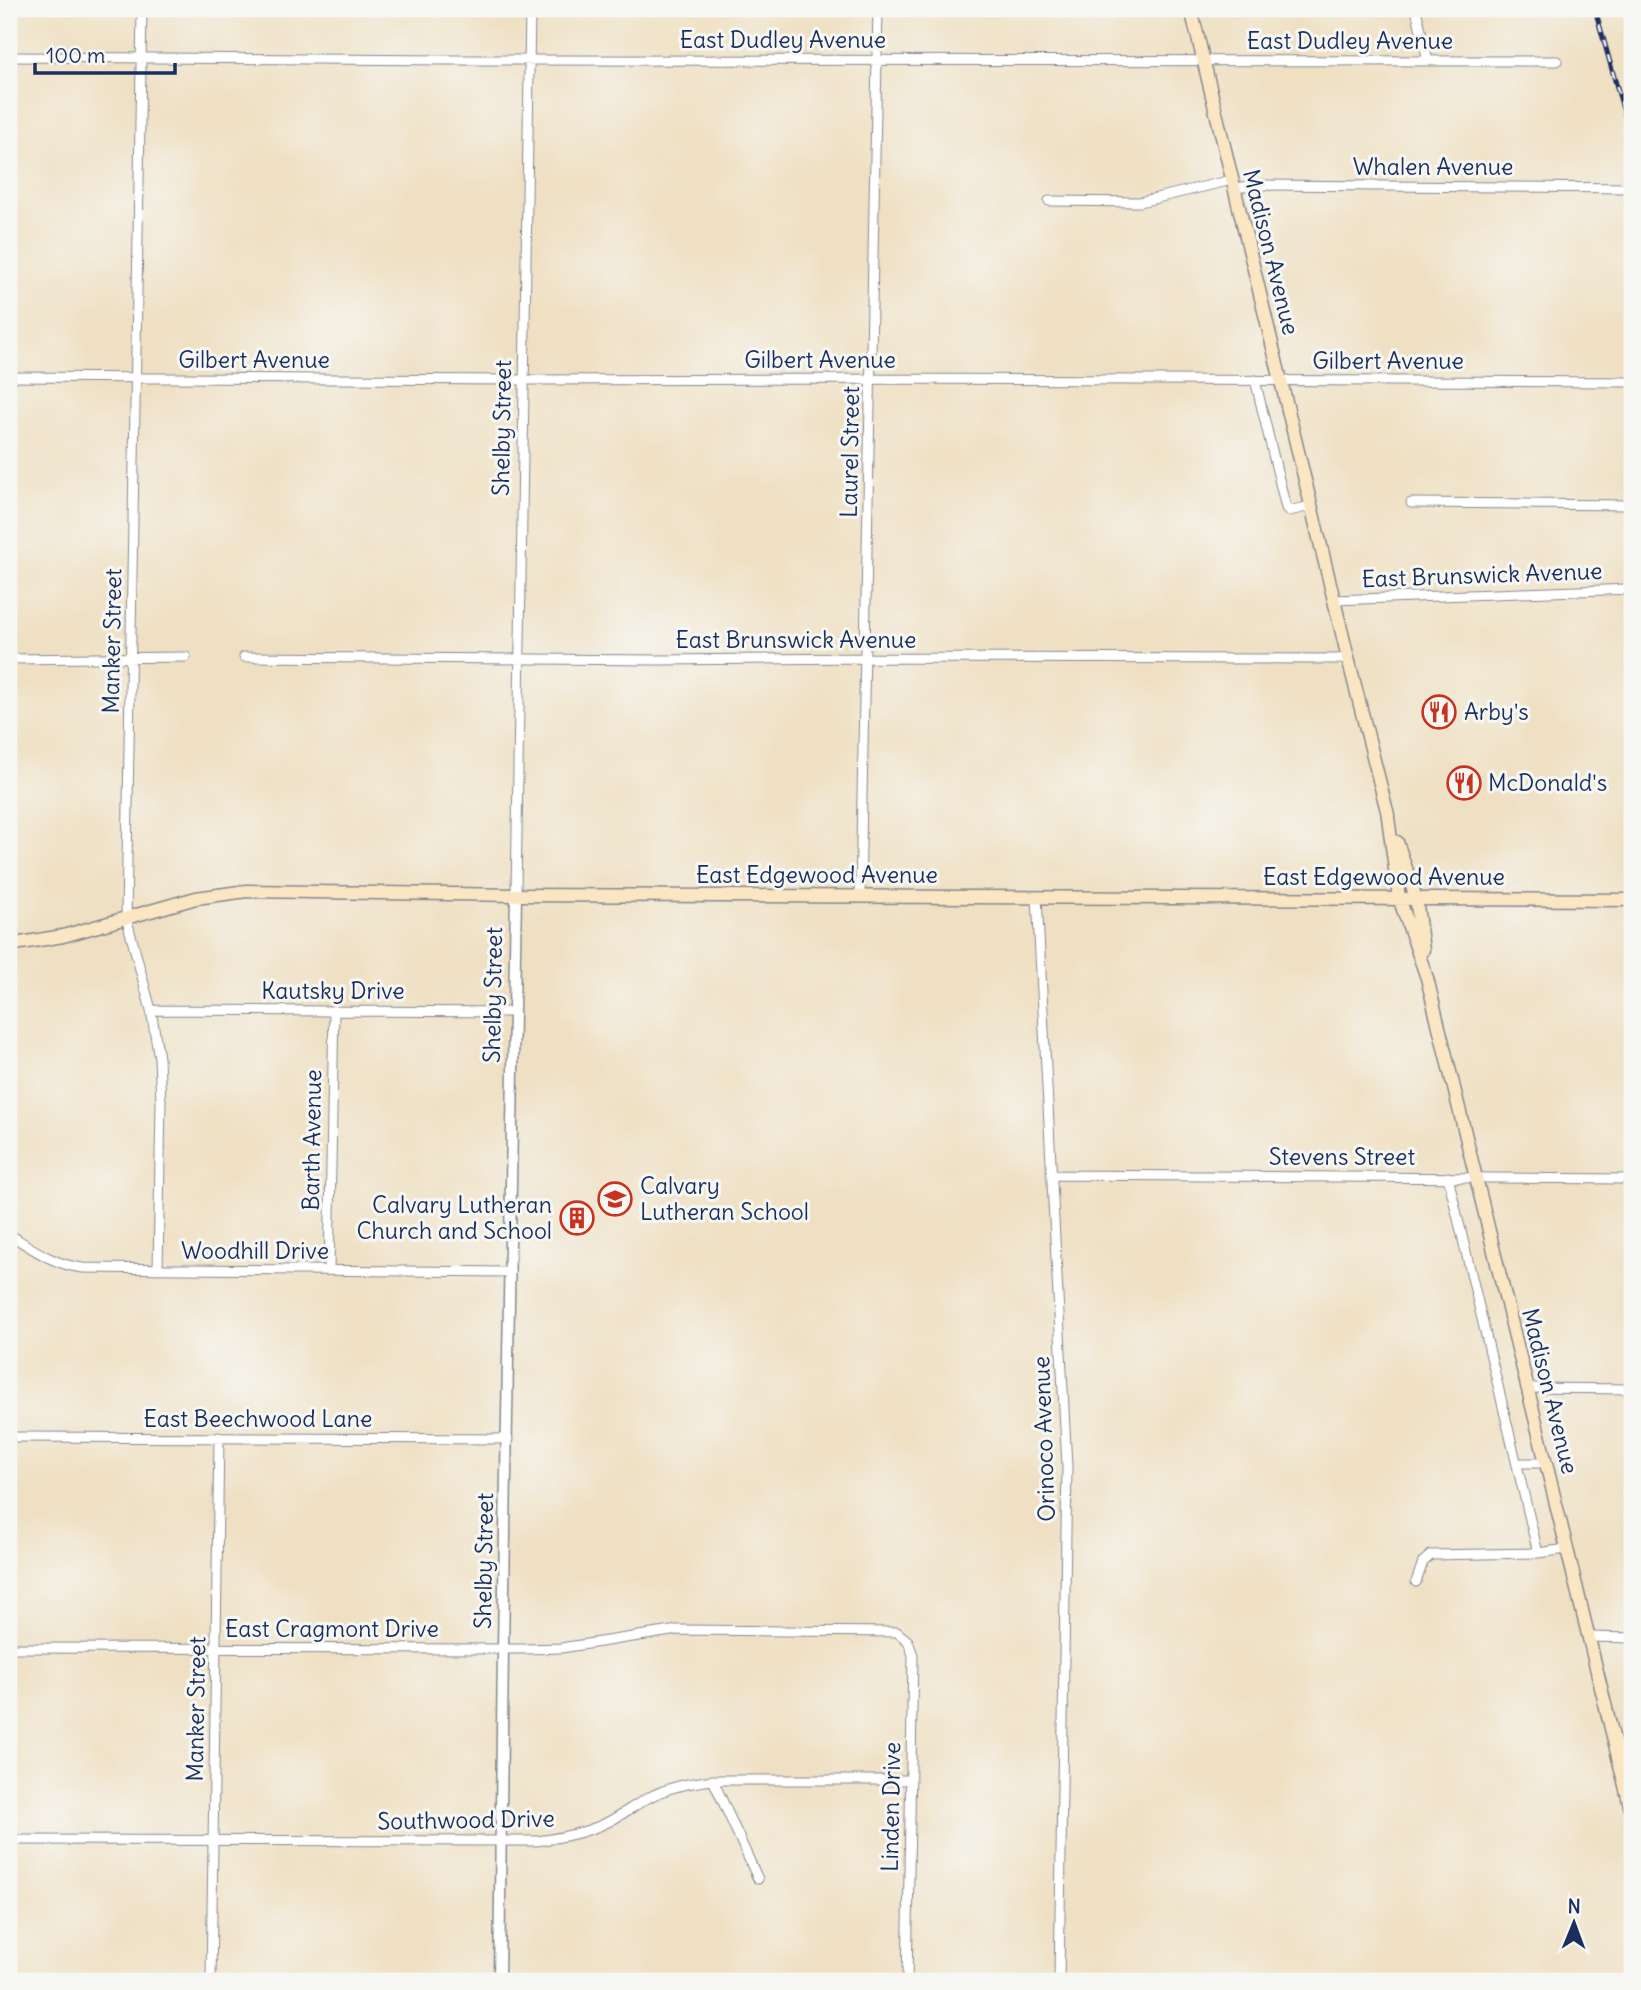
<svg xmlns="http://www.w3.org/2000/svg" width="1641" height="1990" font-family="Delius,sans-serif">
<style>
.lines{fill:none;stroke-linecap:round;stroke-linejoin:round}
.minor-casing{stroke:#858890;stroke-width:11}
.tertiary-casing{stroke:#858890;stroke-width:13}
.secondary-casing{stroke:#858890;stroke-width:15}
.minor{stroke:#fff;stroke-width:9}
.tertiary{stroke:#fff;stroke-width:10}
.secondary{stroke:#fbe6c3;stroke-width:12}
.rail-casing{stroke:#1b2f5e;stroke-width:5}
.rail{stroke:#f6f6f2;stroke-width:2.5;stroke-dasharray:8;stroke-linecap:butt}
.labels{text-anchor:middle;stroke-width:6;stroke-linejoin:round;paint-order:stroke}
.street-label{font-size:23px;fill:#1b2f5e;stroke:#f6f6f2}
.poi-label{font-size:23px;fill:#1b2f5e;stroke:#f6f6f2;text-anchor:start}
</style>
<rect width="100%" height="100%" fill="#f6f6f2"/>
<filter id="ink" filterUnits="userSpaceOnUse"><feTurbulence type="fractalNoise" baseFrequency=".0143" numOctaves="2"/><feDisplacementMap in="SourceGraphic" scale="14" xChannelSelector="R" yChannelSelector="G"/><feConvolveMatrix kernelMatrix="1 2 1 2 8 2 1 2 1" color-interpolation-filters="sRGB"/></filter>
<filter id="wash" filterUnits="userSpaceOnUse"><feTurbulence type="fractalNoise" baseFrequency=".00686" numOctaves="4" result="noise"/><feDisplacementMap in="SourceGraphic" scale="28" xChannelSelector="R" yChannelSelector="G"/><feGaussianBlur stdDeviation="1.57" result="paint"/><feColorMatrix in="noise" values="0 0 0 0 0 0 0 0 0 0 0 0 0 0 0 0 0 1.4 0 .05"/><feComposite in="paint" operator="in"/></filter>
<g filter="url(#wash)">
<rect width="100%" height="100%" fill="#efe0c3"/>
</g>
<g filter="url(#ink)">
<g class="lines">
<defs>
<path id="minor" d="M142 9 126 917 151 1010 159 1058 161 1102 158 1269
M1416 9 1428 61
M9 57 448 60 1557 61
M1234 188 1260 185 1632 188
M1049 201 1140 202 1232 180
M9 377 524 380 871 379 1632 382
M1255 380 1286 508 1289 511 1311 506
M1411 503 1632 505
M1334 600 1632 589
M244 657 658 660 865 658 1336 659 1348 658
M9 659 186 657
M516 895 530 9
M860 896 878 9
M1037 897 1067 1466 1059 1981
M151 1010 514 1012
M1052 1175 1632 1179
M1448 1177 1538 1553
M9 1234C33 1249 54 1265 83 1268L510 1272
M329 1270 334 1010
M1527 1388 1632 1389
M9 1437 508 1439
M1517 1463H1546
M1416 1582 1423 1562 1431 1555 1538 1553 1567 1549
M1589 1637 1632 1638
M9 1648 526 1649 561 1648 678 1630 897 1632 908 1641 913 1655 907 1981
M713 1780 758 1879
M9 1840 536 1841C560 1838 582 1834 604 1824 619 1817 632 1807 646 1799 667 1787 689 1783 713 1780H911
M211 1981 219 1437"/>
<path id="tertiary" d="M499 1981 503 1649 516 895"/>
<path id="secondary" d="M1191 9 1348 658 1388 815
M1387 810 1399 898 1427 978 1632 1814
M1397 842 1416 898 1423 950
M9 945 63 936 196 898 247 891 516 895 1632 900"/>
</defs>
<!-- minor casing -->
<use href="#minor" class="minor-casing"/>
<!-- tertiary casing -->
<use href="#tertiary" class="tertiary-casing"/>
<!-- secondary casing -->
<use href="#secondary" class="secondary-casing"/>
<!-- minor -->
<use href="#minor" class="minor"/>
<!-- tertiary -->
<use href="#tertiary" class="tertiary"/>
<!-- secondary -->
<use href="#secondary" class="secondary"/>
<defs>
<path id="rail" d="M1595 9 1632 141"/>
</defs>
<!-- rail casing -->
<use href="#rail" class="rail-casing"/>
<!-- rail -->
<use href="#rail" class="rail"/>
</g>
</g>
<!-- icons -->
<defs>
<symbol id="restaurant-ring" viewBox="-11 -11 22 22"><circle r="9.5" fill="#f6f6f2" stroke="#c8321e" stroke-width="1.5"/><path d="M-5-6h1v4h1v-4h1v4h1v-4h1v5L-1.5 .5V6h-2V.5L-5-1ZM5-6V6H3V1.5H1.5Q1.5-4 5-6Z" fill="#c8321e"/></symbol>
<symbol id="school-ring" viewBox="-11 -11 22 22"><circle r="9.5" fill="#f6f6f2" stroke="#c8321e" stroke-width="1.5"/><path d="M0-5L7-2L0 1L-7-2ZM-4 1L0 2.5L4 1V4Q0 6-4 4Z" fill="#c8321e"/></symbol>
<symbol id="building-ring" viewBox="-11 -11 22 22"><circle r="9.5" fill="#f6f6f2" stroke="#c8321e" stroke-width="1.5"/><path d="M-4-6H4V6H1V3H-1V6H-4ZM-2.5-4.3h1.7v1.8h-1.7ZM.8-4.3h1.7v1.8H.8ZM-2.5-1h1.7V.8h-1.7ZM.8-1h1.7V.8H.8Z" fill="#c8321e"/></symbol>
</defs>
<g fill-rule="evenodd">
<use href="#restaurant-ring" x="1420" y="693" width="38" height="38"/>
<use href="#restaurant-ring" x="1445" y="764" width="38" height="38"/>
<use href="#school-ring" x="596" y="1180" width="38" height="38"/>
<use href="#building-ring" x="558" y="1199" width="38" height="38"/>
</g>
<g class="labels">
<!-- street labels -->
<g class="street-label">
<text x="783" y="48">East Dudley Avenue</text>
<text x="1350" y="49">East Dudley Avenue</text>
<text x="1433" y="175">Whalen Avenue</text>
<text transform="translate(1271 252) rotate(76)" y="8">Madison Avenue</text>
<text x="254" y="368">Gilbert Avenue</text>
<text x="820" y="368">Gilbert Avenue</text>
<text x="1388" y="369">Gilbert Avenue</text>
<text transform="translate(502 428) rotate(-89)" y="8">Shelby Street</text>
<text transform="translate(850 452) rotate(-89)" y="8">Laurel Street</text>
<text transform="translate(1482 575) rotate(-2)" y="8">East Brunswick Avenue</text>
<text x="796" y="648">East Brunswick Avenue</text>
<text transform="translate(112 641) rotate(-89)" y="8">Manker Street</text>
<text x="817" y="883">East Edgewood Avenue</text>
<text x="1384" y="885">East Edgewood Avenue</text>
<text x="333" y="999">Kautsky Drive</text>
<text transform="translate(493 995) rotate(-89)" y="8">Shelby Street</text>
<text transform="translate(312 1140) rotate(-89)" y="8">Barth Avenue</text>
<text x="1342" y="1165">Stevens Street</text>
<text x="255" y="1259">Woodhill Drive</text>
<text transform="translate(1550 1391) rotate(76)" y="8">Madison Avenue</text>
<text x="258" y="1427">East Beechwood Lane</text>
<text transform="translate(1044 1439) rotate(-92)" y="8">Orinoco Avenue</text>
<text transform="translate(484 1561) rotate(-89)" y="8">Shelby Street</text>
<text x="332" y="1637">East Cragmont Drive</text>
<text transform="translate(196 1709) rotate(-89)" y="8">Manker Street</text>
<text transform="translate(891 1807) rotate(-89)" y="8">Linden Drive</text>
<text transform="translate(466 1820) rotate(-1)" y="8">Southwood Drive</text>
</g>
<!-- poi labels -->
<g class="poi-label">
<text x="1464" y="720">Arby's</text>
<text x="1488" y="791">McDonald's</text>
<text x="640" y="1194">Calvary<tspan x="640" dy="26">Lutheran School</tspan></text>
<text x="552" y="1213" text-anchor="end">Calvary Lutheran<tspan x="552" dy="26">Church and School</tspan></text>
</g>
</g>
<!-- margin -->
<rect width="1641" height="1990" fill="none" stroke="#f6f6f2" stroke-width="35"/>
<!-- north arrow -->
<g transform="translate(1574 1923) rotate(1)" stroke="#f6f6f2" stroke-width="5" paint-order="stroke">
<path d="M0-5L12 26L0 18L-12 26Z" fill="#1b2f5e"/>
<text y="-10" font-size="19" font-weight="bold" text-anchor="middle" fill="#1b2f5e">N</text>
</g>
<!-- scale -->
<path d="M35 63v10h140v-10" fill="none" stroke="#1b2f5e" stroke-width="3.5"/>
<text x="46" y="63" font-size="21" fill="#1b2f5e" stroke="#f6f6f2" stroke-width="5" paint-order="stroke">100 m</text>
</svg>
